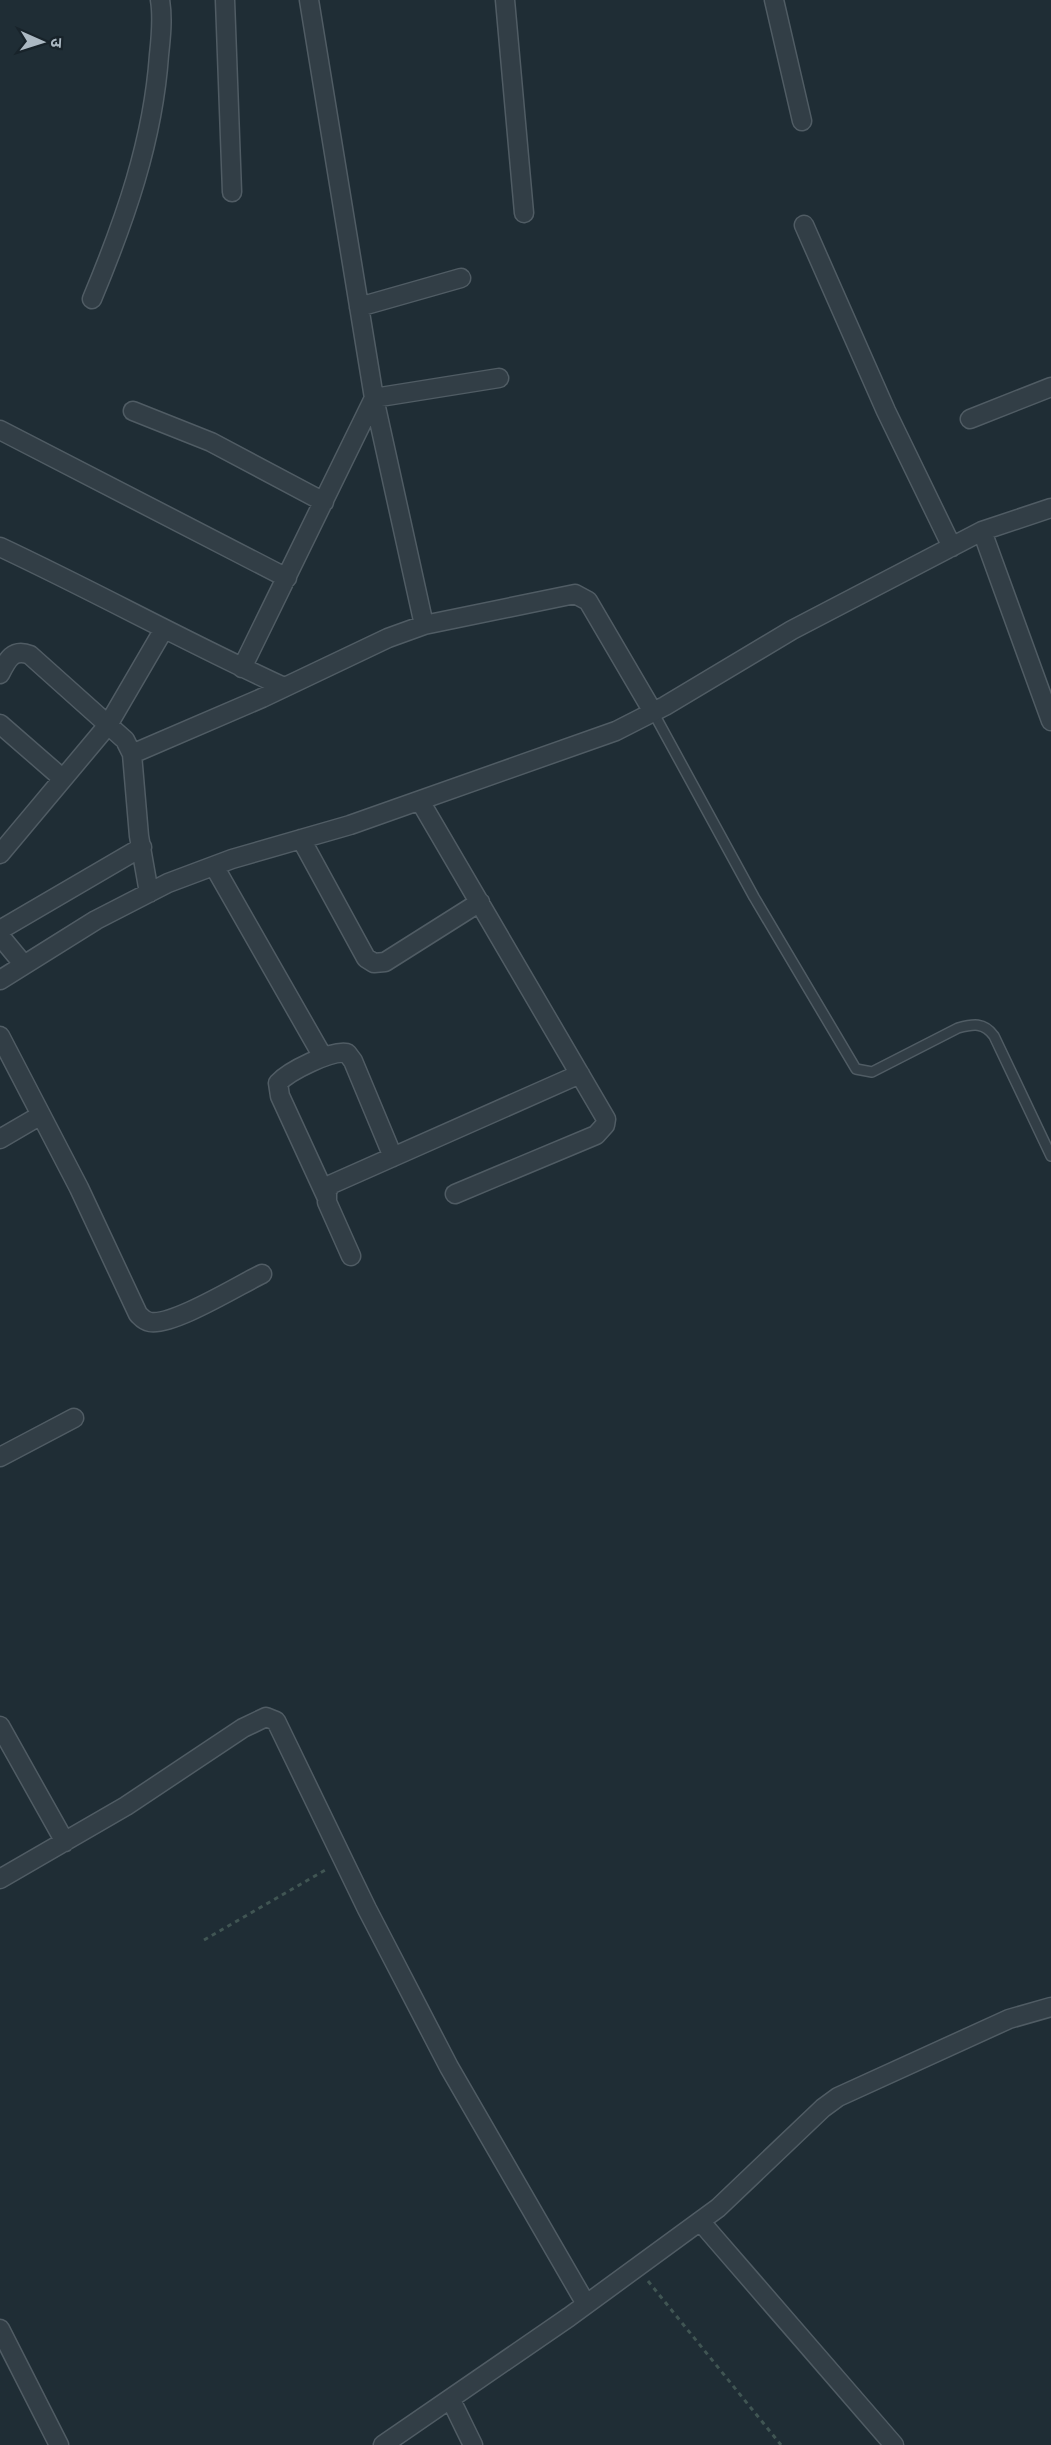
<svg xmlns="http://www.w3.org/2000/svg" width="1051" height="2445" font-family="'Titillium Web','Noto Sans Devanagari',sans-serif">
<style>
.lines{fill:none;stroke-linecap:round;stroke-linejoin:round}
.lane-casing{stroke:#505c64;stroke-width:12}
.street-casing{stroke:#505c64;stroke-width:21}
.path{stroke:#405553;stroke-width:3;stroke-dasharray:4.5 4.5;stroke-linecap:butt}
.lane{stroke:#323e46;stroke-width:9}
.street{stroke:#323e46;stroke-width:18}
</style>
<rect width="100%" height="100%" fill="#1f2d35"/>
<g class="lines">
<defs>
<path id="lane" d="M653 712 754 897 856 1069 872 1072 958 1028C973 1024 984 1022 994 1036L1051 1156"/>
<path id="street" d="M225 0 232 192
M309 0 374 398 424 625
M505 0 524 213
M774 0 802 121
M804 225 886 411 952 547
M92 299C125 220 153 141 159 55 161 37 163 18 160 0
M359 307 461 278
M133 411 211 442 324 502
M970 419 1051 387
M0 430 287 578
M982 531 1051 721
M0 547C96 592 188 643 284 687
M242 668 374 398 499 378
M0 674C7 660 13 648 30 655L125 740 132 754 139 836 149 893
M0 724 62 778
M132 754 262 698 388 638 424 625 575 594 588 601 653 712
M420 801 606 1119 605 1125 596 1135 455 1194
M301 839 366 958 374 963 385 962 480 902
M0 854 108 725 164 629
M214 866 323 1057
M0 930 142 847
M0 936 24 965
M0 980 96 920 168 883 232 859 350 825 616 731 665 706 792 630 982 531 1051 508
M0 1036 79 1188 138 1314C142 1318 144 1321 150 1322 173 1326 239 1285 262 1274
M0 1139 41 1115
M326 1196 280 1096 278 1083C289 1071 331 1050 347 1053L353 1061 393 1157
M351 1256 327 1202V1190L332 1184 580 1074
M0 1457 74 1418
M0 1726 65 1842
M0 1879 126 1806 243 1728 266 1717 276 1721 367 1909 449 2067 586 2304
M700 2221 894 2445
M0 2329 59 2445
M451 2400 473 2445
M383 2445 569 2317 718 2208 823 2108 838 2097 1009 2019 1051 2007"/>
</defs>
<!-- lane casing -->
<use href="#lane" class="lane-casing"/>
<!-- street casing -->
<use href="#street" class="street-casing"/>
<!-- path -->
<path class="path" d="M204 1940 327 1869
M648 2281 781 2445"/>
<!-- lane -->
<use href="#lane" class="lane"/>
<!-- street -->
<use href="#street" class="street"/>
</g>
<!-- north arrow -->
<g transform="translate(42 42) rotate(93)" stroke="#18232a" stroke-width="4.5" paint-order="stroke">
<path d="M0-4.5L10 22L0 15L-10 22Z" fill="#acb9c3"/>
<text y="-9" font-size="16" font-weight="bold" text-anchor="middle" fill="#acb9c3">उ</text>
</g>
</svg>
